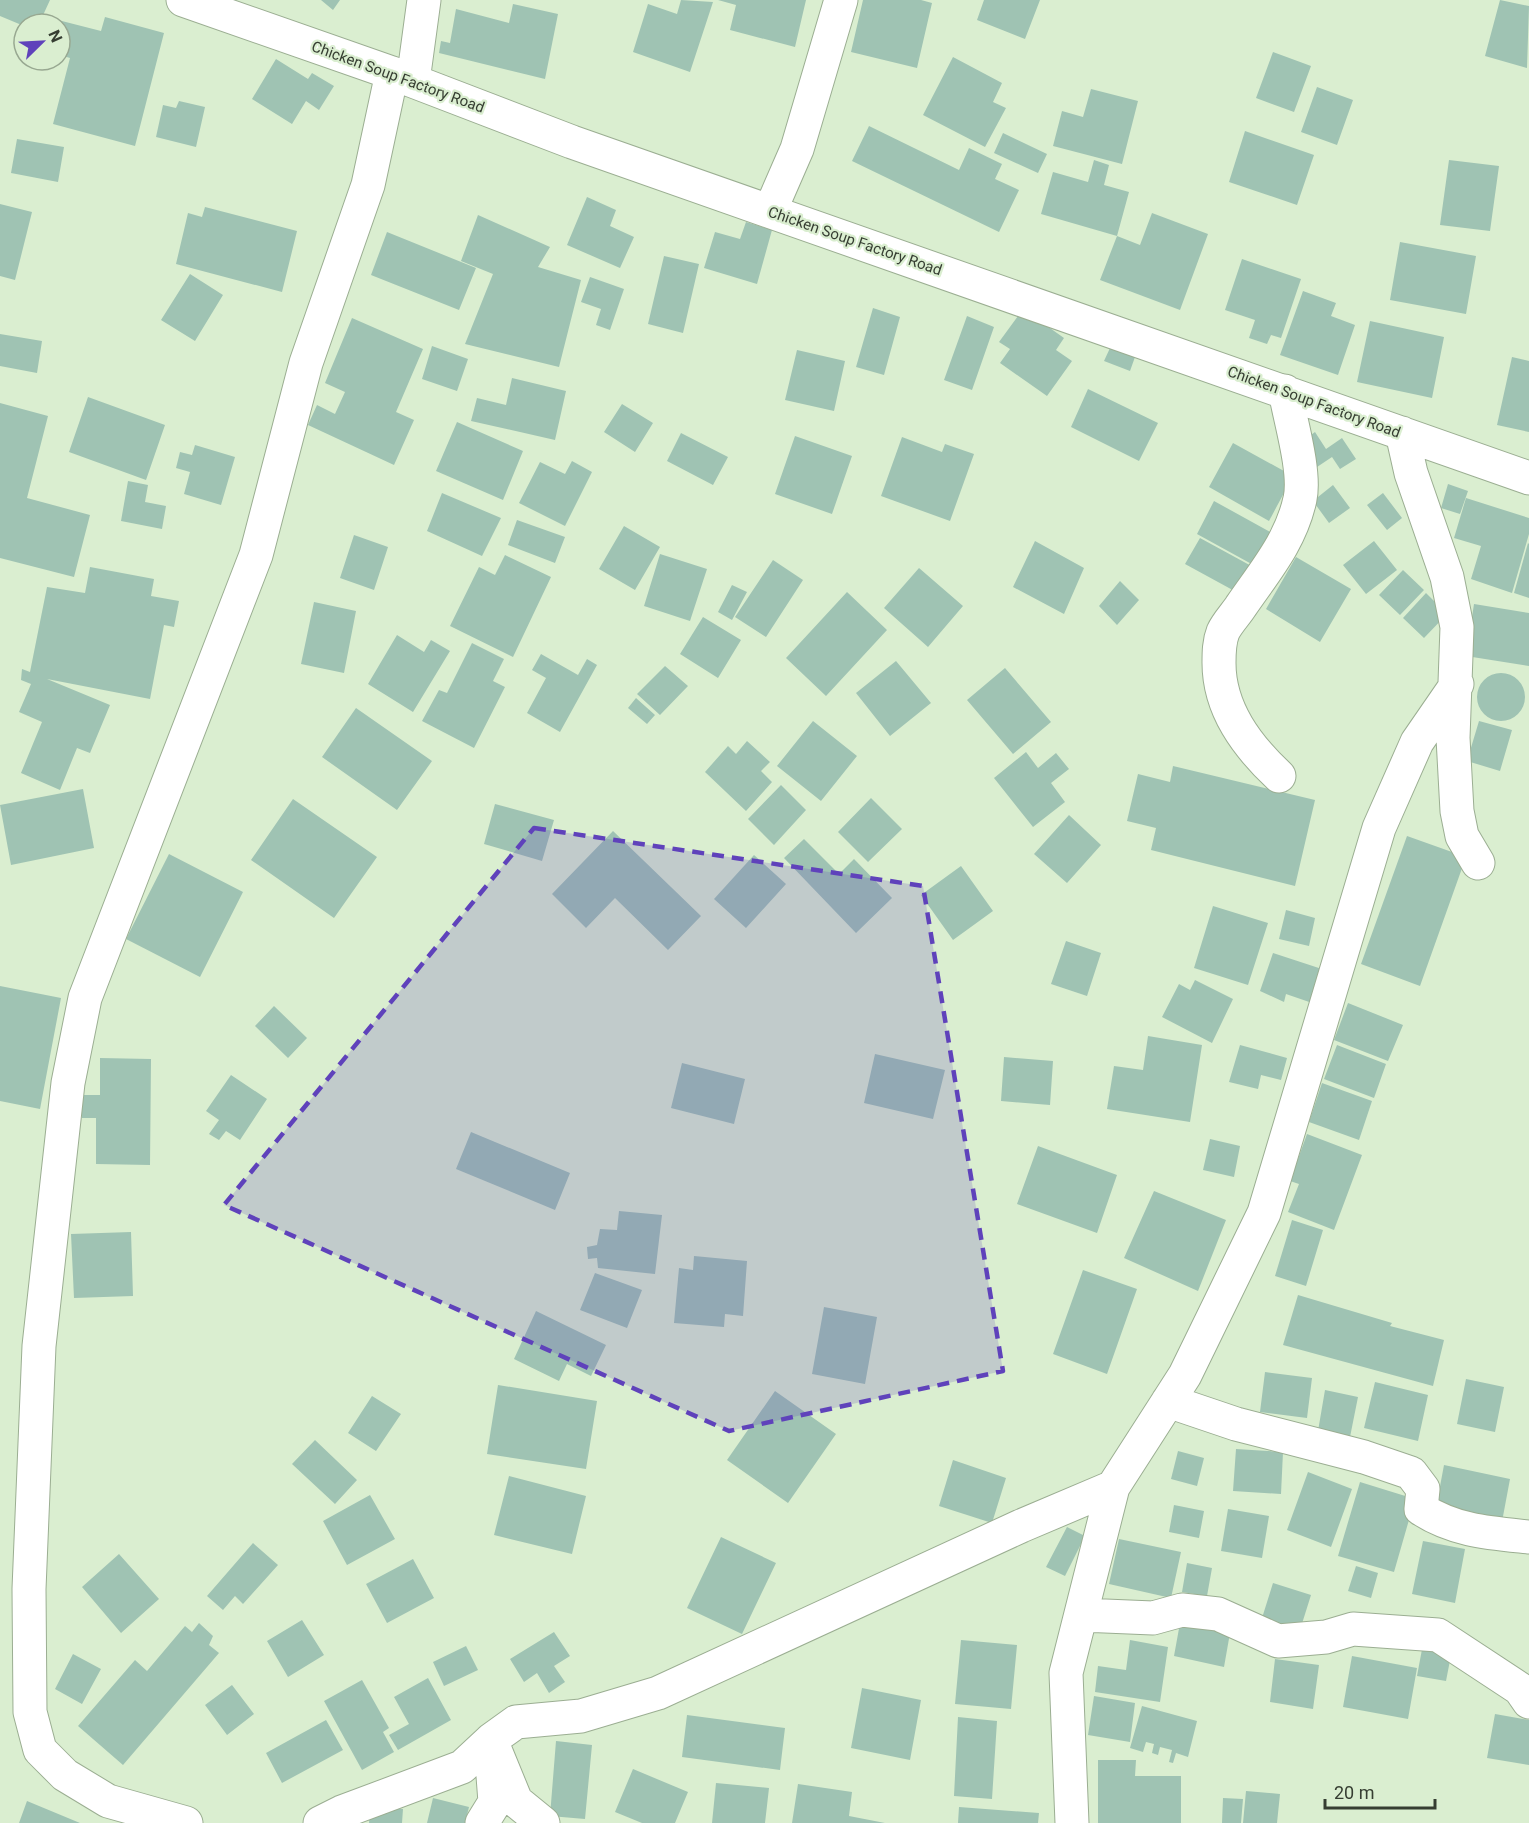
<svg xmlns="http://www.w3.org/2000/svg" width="1529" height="1823" font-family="Roboto,sans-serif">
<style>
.building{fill:#9fc3b3}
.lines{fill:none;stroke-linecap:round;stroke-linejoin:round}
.minor-casing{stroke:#9bae92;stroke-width:35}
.minor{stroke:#fff;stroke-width:33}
.marked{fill:#5f42bb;fill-opacity:0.2;stroke:#5f42bb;stroke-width:4.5;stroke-dasharray:12 8;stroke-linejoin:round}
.labels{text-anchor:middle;stroke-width:4.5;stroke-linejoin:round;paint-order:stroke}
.street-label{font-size:15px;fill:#363e32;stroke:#daeed0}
</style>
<rect width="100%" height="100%" fill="#daeed0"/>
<!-- building -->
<path class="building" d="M0 0H50L39 24H24V26L0 16Z
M321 0H340L333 10Z
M681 0 713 2 690 72 633 52 648 4 677 14Z
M718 0H806L795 47 730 30 736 5Z
M863 0H921L932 3 917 68 851 52Z
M984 0H1040L1025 39 977 20Z
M1500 0 1529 6 1527 68 1485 56Z
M513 4 558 14 545 79 439 53 441 41 450 43 456 9 509 23Z
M105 17 164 33 135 146 53 124 70 58 60 55V24H53L54 19 101 31Z
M1273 52 1311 66 1294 112 1256 98Z
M953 57 1002 83 993 102 1006 108 985 147 923 115Z
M276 59 308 79 312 73 334 86 319 110 306 101 292 124 252 99Z
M1317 87 1353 100 1337 145 1301 132Z
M1091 89 1138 101 1122 164 1053 146 1062 111 1083 117Z
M179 101 205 107 196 147 156 137 163 105 176 108Z
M869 126 959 170 969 148 1002 164 995 179 1019 190 999 232 852 161Z
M1245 131 1314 155 1297 205 1229 182Z
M1003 133 1047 154 1038 173 994 153Z
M17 139 64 147 58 182 11 173Z
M1094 160 1109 165 1104 185 1129 192 1117 236 1041 214 1053 172 1088 182Z
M1449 160 1499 166 1490 231 1440 225Z
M587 197 616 210 610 226 634 237 620 268 567 245Z
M0 204 32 212 15 280 0 276Z
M205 207 297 231 282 292 176 264 188 213 202 217Z
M1152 213 1208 234 1180 310 1100 280 1117 236 1140 245Z
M478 215 550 247 538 267 581 280 559 367 465 344 493 274 461 261Z
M746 222 772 230 757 284 704 268 715 232 740 239Z
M387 232 476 268 459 310 371 275Z
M1400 242 1476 256 1466 314 1390 300Z
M664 256 699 264 683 333 648 324Z
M1242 259 1301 279 1281 338 1271 335 1267 344 1249 338 1255 320 1225 310Z
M190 274 223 295 195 341 161 320Z
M590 277 624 289 610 330 596 325 601 309 581 302Z
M1303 291 1336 303 1331 316 1355 325 1338 375 1280 355Z
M873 308 900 317 884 375 856 367Z
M1023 309 1064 338 1056 350 1072 361 1047 396 1000 363 1010 349 999 342Z
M967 316 994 327 972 390 944 380Z
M352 318 423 349 396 412 414 420 394 465 308 425 317 405 335 414 345 392 325 383Z
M1370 321 1444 337 1432 398 1357 382Z
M0 334 42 341 37 373 0 366Z
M432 346 468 359 457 391 422 379Z
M1110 348 1135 357 1130 371 1104 361Z
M797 350 845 361 834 411 785 400Z
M1512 357 1529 361V432L1497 425Z
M512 378 566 391 555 440 471 421 477 398 506 405Z
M1088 389 1158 423 1139 461 1071 427Z
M88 397 165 425 146 480 69 452Z
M0 403 48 416 27 498 90 515 74 577 0 558Z
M622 404 653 423 635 452 604 432Z
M457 422 523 451 503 500 436 471Z
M1315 432 1326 449 1342 438 1356 459 1340 469 1332 457 1317 467 1300 443Z
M681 433 728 457 713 485 667 461Z
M795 436 852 456 832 514 775 494Z
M902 437 942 452 945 444 974 454 950 521 881 496Z
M1233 443 1293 476 1269 521 1209 487Z
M195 445 235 457 221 505 184 494 190 472 176 468 180 452 192 455Z
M572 461 592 472 565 526 519 503 540 462 565 474Z
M128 481 148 485 145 502 166 506 162 529 121 521Z
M1448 484 1468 491 1460 514 1441 508Z
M1333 485 1350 508 1329 523 1313 501Z
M442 493 501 518 482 556 427 531Z
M1383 493 1402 518 1387 530 1367 505Z
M1466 498 1529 518V534L1512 593 1471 579 1481 546 1454 538Z
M1214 501 1274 534 1257 567 1197 534Z
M517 520 565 537 555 563 508 545Z
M624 526 660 547 635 590 599 569Z
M354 535 388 547 374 590 340 578Z
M1200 538 1255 568 1240 594 1185 564Z
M1035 541 1084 568 1064 614 1013 587Z
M1374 541 1397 570 1366 594 1343 565Z
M1528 543 1529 544V598L1514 593Z
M660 554 707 569 690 621 644 606Z
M505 555 551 577 513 657 450 626 479 567 495 575Z
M1296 557 1351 589 1320 642 1266 609Z
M773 560 803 580 766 637 735 617Z
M90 567 154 579 151 596 179 601 174 627 164 625 150 699 47 679 110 705 90 753 77 748 60 790 21 773 42 722 19 712 31 684 21 680 22 669 30 672 47 587 85 593Z
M919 568 963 606 928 647 884 608Z
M1403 570 1424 590 1400 615 1379 595Z
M1120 581 1139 600 1117 625 1099 606Z
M732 585 747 592 732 620 718 612Z
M847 592 887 630 826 696 786 658Z
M1426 593 1447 614 1424 638 1403 618Z
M314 602 356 611 344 673 301 664Z
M1474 604 1529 613V666L1466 656Z
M703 617 741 640 718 678 680 654Z
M397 635 424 652 431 640 450 651 413 712 368 684Z
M472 643 504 659 493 681 505 687 474 748 422 721 439 690 447 693Z
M541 654 578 675 587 659 597 665 560 732 527 713 546 678 532 670Z
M896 661 931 703 890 736 856 693Z
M665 666 688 686 660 715 637 694Z
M1005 668 1051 722 1013 754 967 700Z
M1477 697a24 24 0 1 1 48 0a24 24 0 1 1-48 0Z
M636 698 655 715 647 724 628 708Z
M356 708 432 761 397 810 322 757Z
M813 721 857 756 821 801 777 766Z
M1479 721 1512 730 1500 771 1467 761Z
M747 741 770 762 761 771 772 782 746 811 705 772 728 746 736 754Z
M1026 752 1038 768 1056 753 1069 769 1051 783 1065 802 1033 827 994 778Z
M1173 766 1315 800 1295 886 1151 850 1156 828 1127 821 1138 774 1170 782Z
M781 785 806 810 774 845 748 819Z
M83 789 94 848 11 865 0 805Z
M871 798 902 829 868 862 838 832Z
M293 799 377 857 334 918 251 860Z
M495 804 554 820 542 861 484 844Z
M1069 815 1101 845 1067 883 1034 854Z
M613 831 701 916 668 950 615 898 586 928 552 894Z
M1407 836 1466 857 1420 986 1361 964Z
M804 839 839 874 854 859 892 898 856 933 784 858Z
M169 854 243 892 200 977 126 939Z
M754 855 786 884 746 928 714 899Z
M961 866 993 911 953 940 921 895Z
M1213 906 1268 923 1248 985 1194 968Z
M1286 910 1315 918 1309 946 1279 939Z
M1066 941 1101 953 1087 996 1051 984Z
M1273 953 1328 971 1318 1005 1286 994 1284 1002 1260 991Z
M1195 980 1233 999 1212 1043 1162 1017 1179 984 1190 990Z
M0 986 61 998 40 1109 0 1101Z
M1348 1003 1403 1025 1388 1061 1334 1040Z
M274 1006 307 1038 288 1058 255 1026Z
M1148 1036 1202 1045 1190 1122 1107 1109 1114 1066 1143 1070Z
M1240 1045 1287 1058 1281 1080 1261 1075 1258 1089 1229 1082Z
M1337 1045 1386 1064 1374 1098 1324 1079Z
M875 1054 945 1070 933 1119 864 1103Z
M1004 1057 1053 1061 1050 1105 1001 1101Z
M100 1058 151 1059 150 1165 96 1164V1118H82V1095H100Z
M682 1063 745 1079 734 1124 671 1108Z
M231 1075 267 1099 240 1140 226 1131 219 1140 209 1134 219 1120 206 1111Z
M1322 1083 1372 1101 1359 1140 1309 1122Z
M471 1132 570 1173 555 1210 456 1169Z
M1307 1134 1362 1155 1334 1230 1288 1212 1299 1184 1290 1181Z
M1210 1139 1240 1146 1234 1177 1203 1170Z
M1038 1146 1117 1175 1097 1233 1017 1204Z
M1154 1191 1226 1220 1198 1291 1124 1258Z
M619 1211 662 1215 655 1274 598 1268 597 1258 588 1259 587 1247 597 1245 600 1229 617 1230Z
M1292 1220 1323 1230 1306 1286 1275 1276Z
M131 1232 133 1296 74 1298 71 1234Z
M694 1256 747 1261 743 1316 725 1314 724 1327 674 1323 679 1268 693 1270Z
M1083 1270 1137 1289 1107 1374 1053 1354Z
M595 1273 642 1290 627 1328 580 1310Z
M1298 1295 1392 1323 1390 1326 1444 1340 1433 1386 1283 1345Z
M824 1307 877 1317 865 1384 812 1374Z
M536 1311 606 1345 591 1376 567 1364 559 1381 514 1359Z
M1265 1372 1312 1378 1307 1418 1260 1412Z
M1466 1379 1504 1387 1495 1432 1457 1424Z
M1375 1382 1428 1395 1418 1441 1364 1428Z
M498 1385 597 1401 586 1469 487 1454Z
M1325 1390 1358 1397 1350 1437 1318 1431Z
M775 1391 836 1434 788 1503 727 1460Z
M372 1396 401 1414 376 1451 348 1433Z
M315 1440 357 1480 335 1504 292 1464Z
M1236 1449 1283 1452 1281 1494 1233 1491Z
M1178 1451 1204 1458 1197 1486 1171 1479Z
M953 1460 1006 1478 992 1523 939 1506Z
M1444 1465 1510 1479 1501 1527 1435 1513Z
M1308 1472 1352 1489 1331 1547 1287 1530Z
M509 1476 586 1496 572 1554 494 1535Z
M1360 1482 1415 1499 1394 1572 1338 1556Z
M370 1495 395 1539 347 1565 323 1521Z
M1174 1505 1204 1511 1199 1538 1169 1532Z
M1228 1509 1269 1516 1262 1558 1221 1551Z
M1067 1527 1085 1536 1065 1576 1046 1567Z
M721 1537 776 1563 742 1634 687 1608Z
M1119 1539 1181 1552 1171 1598 1109 1584Z
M1423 1541 1465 1549 1455 1603 1412 1594Z
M253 1543 278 1565 243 1604 235 1596 223 1610 207 1596Z
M119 1554 159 1599 121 1633 82 1587Z
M413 1559 434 1598 387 1623 366 1584Z
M1187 1563 1212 1568 1207 1596 1182 1592Z
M1356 1566 1378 1573 1371 1598 1348 1591Z
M1273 1583 1311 1595 1300 1630 1262 1618Z
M302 1620 324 1655 288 1677 267 1641Z
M199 1623 213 1636 209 1645 219 1653 123 1765 78 1726 135 1660 147 1671 185 1626 192 1632Z
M1180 1623 1230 1633 1224 1667 1174 1656Z
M554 1632 570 1656 554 1666 565 1682 549 1693 537 1673 524 1682 510 1659Z
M961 1640 1017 1645 1011 1709 955 1704Z
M1130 1640 1168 1647 1160 1702 1095 1692 1098 1666 1126 1670Z
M1423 1644 1452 1650 1446 1681 1417 1676Z
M466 1646 478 1670 444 1686 433 1662Z
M73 1654 101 1669 82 1704 55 1689Z
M1352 1656 1417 1668 1408 1719 1343 1707Z
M1275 1659 1319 1665 1313 1709 1270 1702Z
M428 1678 451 1720 398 1750 389 1735 409 1724 394 1697Z
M362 1680 389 1728 383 1732 394 1752 362 1770 324 1701Z
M232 1685 254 1714 227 1735 205 1705Z
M862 1688 921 1700 910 1760 851 1748Z
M1094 1696 1135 1703 1130 1742 1088 1735Z
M1142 1706 1197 1721 1188 1757 1176 1753 1173 1763 1169 1762 1172 1750 1160 1747 1158 1755 1152 1753 1154 1744 1146 1742 1143 1752 1130 1748Z
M1495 1714 1529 1720V1765L1487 1758Z
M687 1715 785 1728 780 1770 682 1757Z
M958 1717 997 1721 992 1799 954 1796Z
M326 1720 343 1750 282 1783 266 1753Z
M556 1741 592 1745 585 1819 550 1816Z
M1098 1760H1136L1135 1776H1181V1823H1098Z
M633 1769 688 1792 675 1823H642L615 1812Z
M716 1783 769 1788 765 1823H712Z
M798 1784 852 1792 849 1816 885 1823H792Z
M1246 1791 1280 1794 1277 1823H1243Z
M433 1798 469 1807 465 1823H427Z
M1223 1798 1243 1799 1241 1823H1222Z
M27 1801 80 1823H19Z
M370 1806 403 1809 402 1823H369Z
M959 1807 1039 1813 1038 1823H958Z"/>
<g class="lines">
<defs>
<path id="minor" d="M183 0 392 73 572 142 1529 478
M413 81 424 0
M770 211 797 149 841 0
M1402 433 1411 473 1447 577 1457 627 1453 738 1457 811 1462 836 1478 863
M1279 776C1247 746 1219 709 1219 663 1219 653 1219 642 1223 632 1227 623 1236 614 1241 606 1265 571 1291 541 1300 499 1306 472 1290 419 1285 391
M1168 1401 1236 1424 1364 1457 1411 1473 1423 1489 1421 1509C1455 1531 1490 1533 1529 1537
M1081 1615 1153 1618 1182 1610 1218 1614 1278 1641 1326 1637 1353 1629 1438 1635 1520 1689 1529 1702
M491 1740 516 1801 543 1823
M186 1823 108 1801 65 1775 40 1750 30 1712 29 1589 39 1346 68 1083 85 998 256 555 306 363 368 185 392 73
M320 1823 342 1812 462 1767 491 1740 516 1722 581 1716 658 1693 1021 1526 1113 1487
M482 1823 495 1802 492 1763
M1072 1823 1066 1673 1113 1487 1185 1375 1264 1213 1379 828 1417 742 1457 684"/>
</defs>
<!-- minor casing -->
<use href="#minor" class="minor-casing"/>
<!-- minor -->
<use href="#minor" class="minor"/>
</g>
<!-- marked area -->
<path class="marked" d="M534 828 923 886 1003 1371 729 1431 224 1205Z"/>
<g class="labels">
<!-- street labels -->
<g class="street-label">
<text transform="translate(398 77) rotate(20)" y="5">Chicken Soup Factory Road</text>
<text transform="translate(855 241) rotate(19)" y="5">Chicken Soup Factory Road</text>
<text transform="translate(1314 402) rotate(20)" y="5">Chicken Soup Factory Road</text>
</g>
</g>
<!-- north arrow -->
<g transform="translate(42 42) rotate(66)"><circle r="28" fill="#daeed0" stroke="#98a891" stroke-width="1.5"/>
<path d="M0-4.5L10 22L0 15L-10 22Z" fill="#5f42bb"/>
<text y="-9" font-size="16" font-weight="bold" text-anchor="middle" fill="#363e32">N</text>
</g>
<!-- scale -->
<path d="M1325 1799v9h110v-9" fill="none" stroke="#363e32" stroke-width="3"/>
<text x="1334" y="1799" font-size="18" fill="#363e32" stroke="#daeed0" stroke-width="4.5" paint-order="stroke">20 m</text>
</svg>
